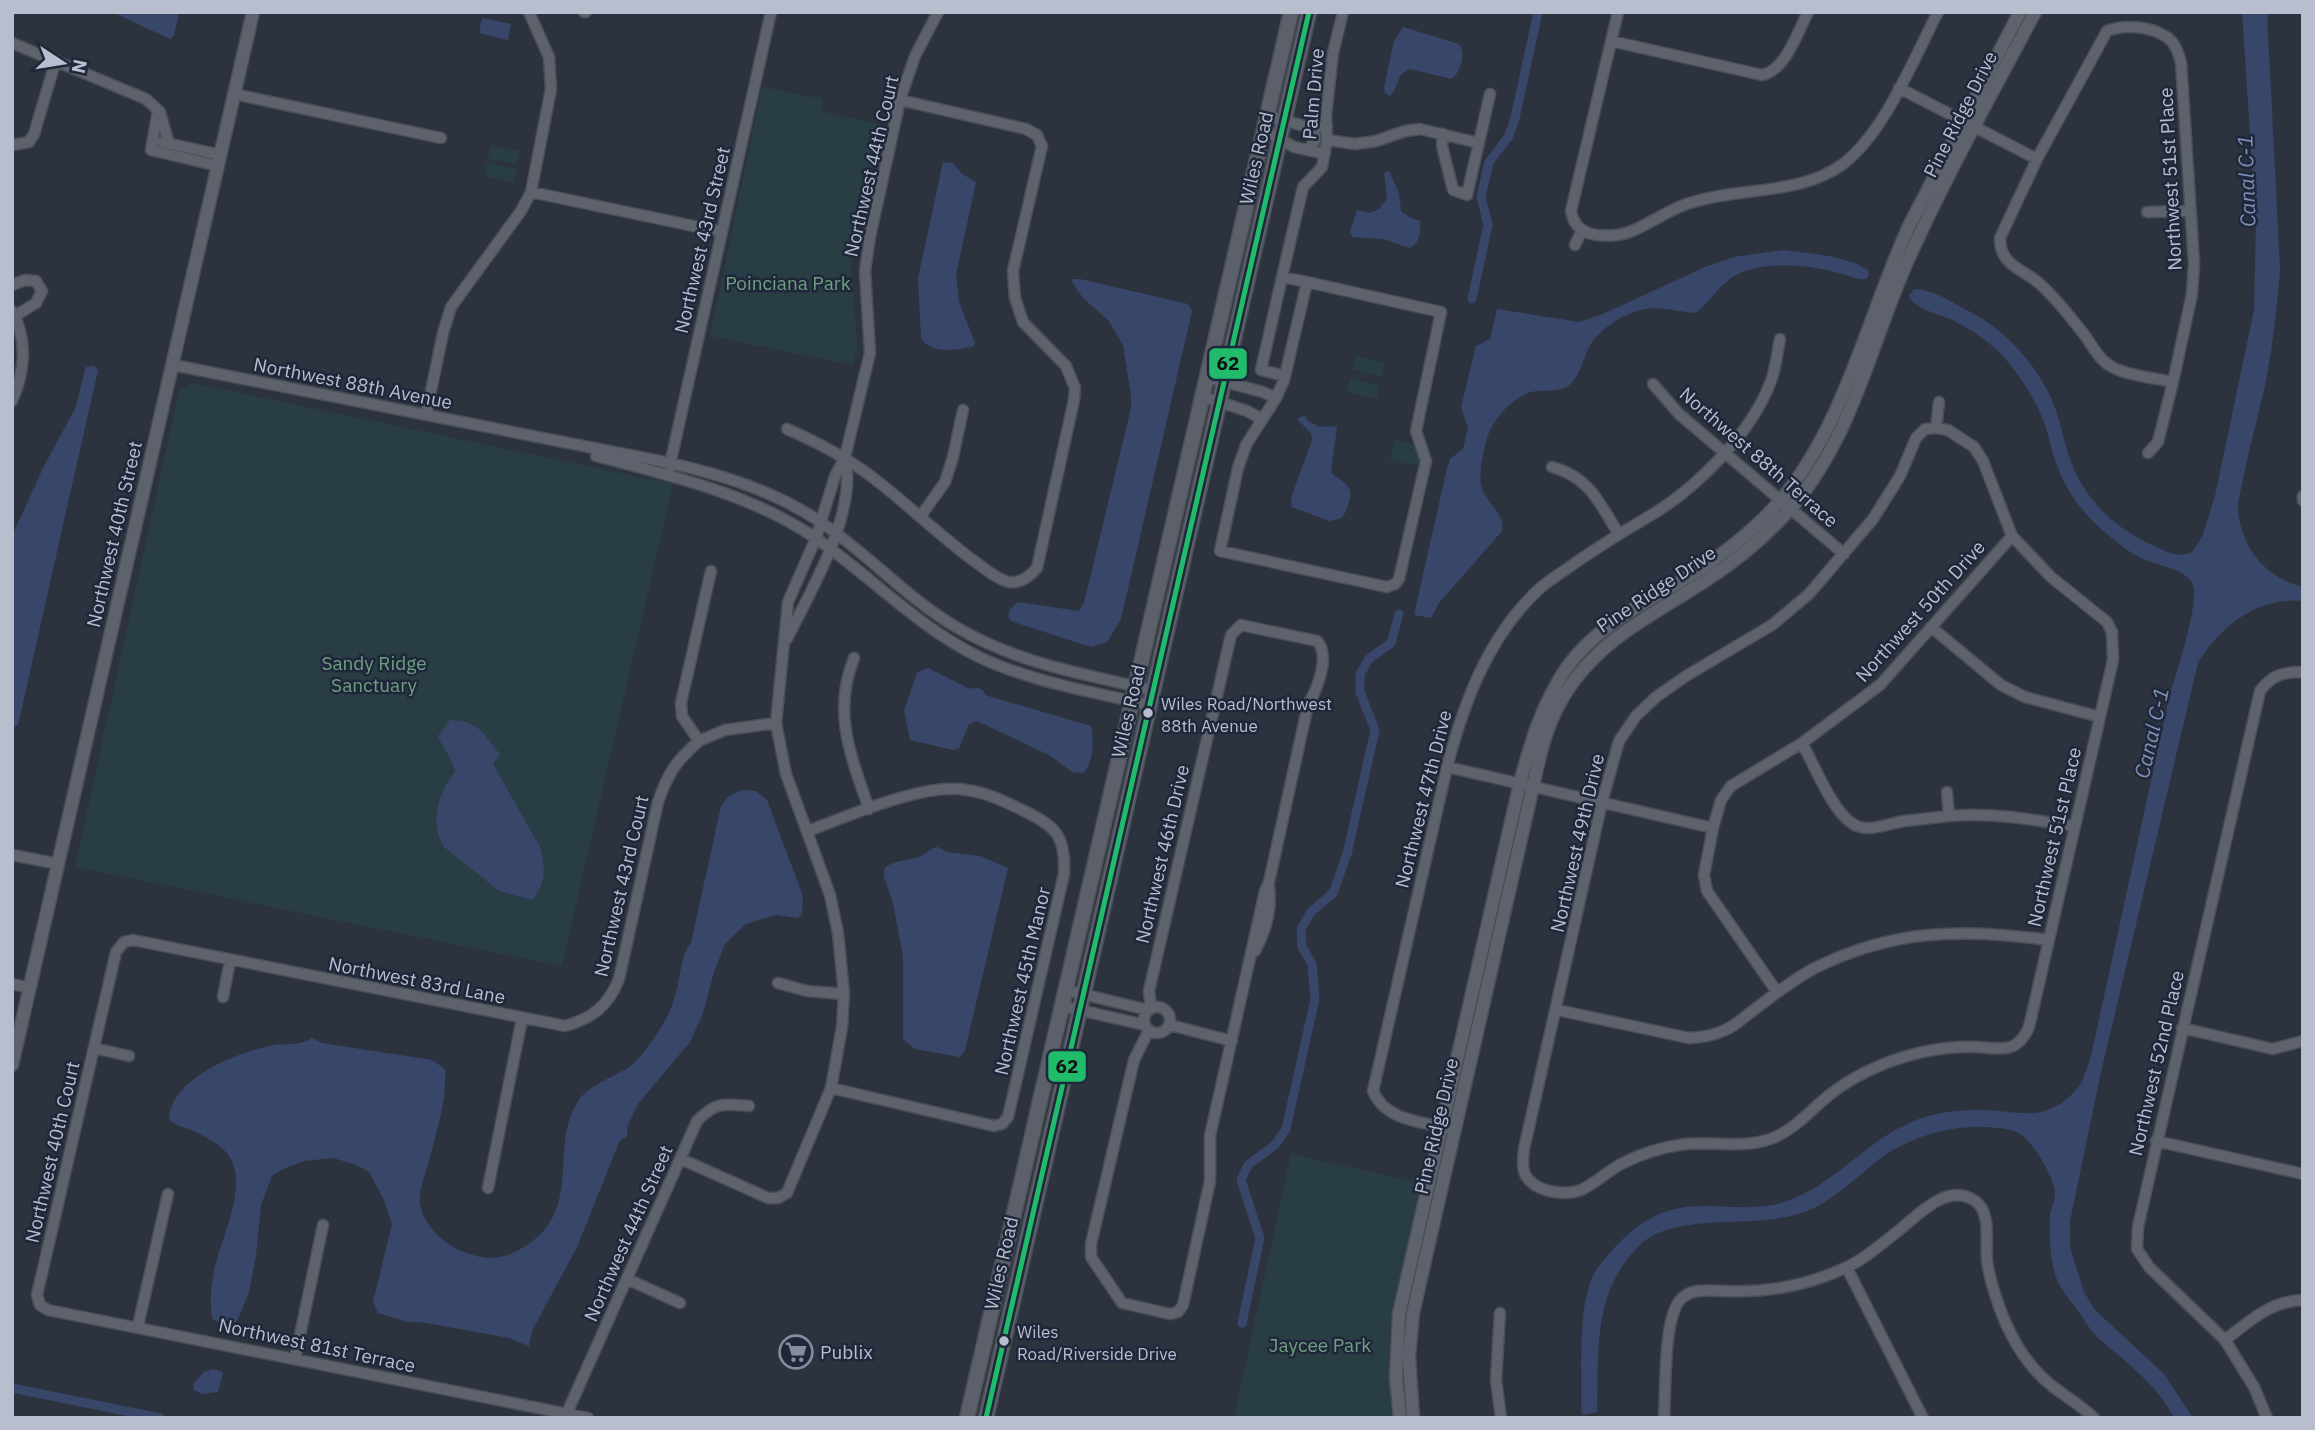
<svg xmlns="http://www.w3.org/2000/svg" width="2315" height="1430" font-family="'IBM Plex Sans',sans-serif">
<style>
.green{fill:#293d45}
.water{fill:#384769}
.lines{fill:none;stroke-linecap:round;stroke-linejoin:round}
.canal{stroke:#384769;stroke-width:9}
.minor-casing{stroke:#4a4e56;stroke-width:13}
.tertiary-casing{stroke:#4a4e56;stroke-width:15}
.secondary-casing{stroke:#4a4e56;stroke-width:17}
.minor{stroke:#5e626c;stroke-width:10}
.tertiary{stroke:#5e626c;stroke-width:12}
.secondary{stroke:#5c606a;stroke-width:14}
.bus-1-casing{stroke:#1f273a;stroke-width:10}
.bus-1{stroke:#20bc6c;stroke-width:5}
.bus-dot{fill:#b8bece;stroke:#1f273a;stroke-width:2.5}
.labels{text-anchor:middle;stroke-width:5;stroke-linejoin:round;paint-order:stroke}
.bus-label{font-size:17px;fill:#b8bece;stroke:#1f273a;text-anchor:start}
.street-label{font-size:19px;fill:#b8bece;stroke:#1f273a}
.park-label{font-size:19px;fill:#6ea080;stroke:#1f273a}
.poi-label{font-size:19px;fill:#b8bece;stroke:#1f273a;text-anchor:start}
.water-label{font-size:21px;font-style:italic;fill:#7e8fb6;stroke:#1f273a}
.line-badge{stroke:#1f273a;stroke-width:2.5}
.pale-badge-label{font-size:19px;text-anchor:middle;font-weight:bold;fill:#111}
</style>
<rect width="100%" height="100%" fill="#2d333e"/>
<!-- green -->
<path class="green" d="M762 87 822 99 823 112 881 124 851 263 858 355H855L854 365 710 336Z
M490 146 520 151 517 164 488 159Z
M487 163 517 169 514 183 485 176Z
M1356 355 1385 363 1382 377 1352 369Z
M1350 378 1380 386 1376 399 1347 392Z
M192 383 673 484 562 966 75 867 179 391Z
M1395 440 1417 445 1420 456 1418 466 1390 460Z
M1291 1154 1421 1183 1390 1325 1388 1360 1392 1418H1234Z"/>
<!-- water -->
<path class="water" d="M112 12H179L174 36 170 39Z
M2242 12H2267L2280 270C2277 307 2273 344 2266 381 2259 414 2249 447 2243 480 2241 490 2237 501 2238 511 2242 549 2266 578 2303 587V601C2258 596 2219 627 2198 663L2101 1072 2070 1221V1247L2077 1270 2084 1292 2095 1310 2164 1374 2193 1418H2174C2157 1384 2126 1362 2098 1338 2090 1330 2083 1318 2076 1308 2069 1299 2060 1288 2056 1277 2050 1258 2049 1235 2050 1215 2051 1208 2055 1201 2055 1194 2055 1179 2034 1144 2022 1135 2013 1128 1997 1128 1986 1127 1948 1125 1903 1139 1873 1164 1854 1180 1837 1196 1814 1208 1761 1234 1675 1207 1637 1248 1592 1295 1599 1351 1597 1412L1583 1415 1581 1410C1582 1375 1578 1309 1592 1278 1599 1263 1613 1249 1625 1237 1642 1221 1662 1210 1686 1207 1717 1203 1750 1212 1781 1203 1838 1186 1869 1134 1925 1117 1949 1110 1975 1109 1999 1111 2013 1112 2028 1115 2041 1112 2058 1108 2074 1096 2082 1081 2086 1073 2088 1064 2091 1056L2170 694C2177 672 2199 604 2193 585 2189 570 2156 565 2143 559 2131 554 2122 546 2112 538 2088 520 2069 496 2058 468 2051 452 2049 433 2042 417 2032 394 2016 369 1998 351 1985 339 1970 329 1954 321 1941 314 1915 310 1909 296L1914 289C1930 289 1949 300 1963 308 2004 328 2039 365 2055 408 2062 426 2064 446 2072 464 2087 502 2116 529 2152 545 2166 551 2177 559 2192 552L2202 537 2215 496 2254 310 2256 224Z
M482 18 511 24 508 40 479 33Z
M1403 27 1459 44C1466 54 1461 71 1452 79L1410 69C1395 74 1400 86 1390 96L1385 93 1384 87 1394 41Z
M943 162 953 163 962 174 976 182 956 275 959 302 975 343 974 346C957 350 932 355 921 338L918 278Z
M1389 171 1399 193 1401 211 1411 218 1420 221C1421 231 1420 244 1409 248L1384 239 1353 237 1350 232 1357 210 1370 213 1379 209 1387 199 1384 173Z
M1784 250C1812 254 1844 255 1868 270L1869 275 1866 279C1856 280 1849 275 1839 273 1807 265 1760 259 1731 278 1718 287 1709 303 1695 313 1681 312 1667 308 1653 308 1630 309 1598 328 1588 349 1583 361 1578 379 1568 386 1557 393 1542 389 1531 392 1510 399 1491 421 1486 442 1483 454 1479 472 1481 484 1483 501 1507 514 1502 531L1439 603 1431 618 1414 615 1447 468 1450 459 1463 449 1468 428 1461 407 1476 346 1490 339 1497 309 1579 322 1603 314 1705 267 1734 257Z
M1073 279H1080L1188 304 1192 311 1121 619 1107 642 1091 647 1011 621 1008 616 1010 610 1017 602 1079 611 1084 603 1131 408V395L1123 345 1109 321 1083 298 1072 282Z
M94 366 98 370 18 725 12 728V536L45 464 75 409 86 367Z
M1304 415 1308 421 1319 427 1329 426 1337 427 1331 472C1335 477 1341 479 1346 484 1355 493 1348 508 1342 518L1329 521 1292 507 1291 498 1312 440 1311 433 1297 419Z
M928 668 970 689 976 687 983 690 985 695 1091 726C1094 740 1094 762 1083 773L1072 772 1049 755 977 721 969 724 959 748 953 750 910 740 904 710 917 673Z
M450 720C480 721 482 733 500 754L493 764 540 847C546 865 546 885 532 900L499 891 444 847C429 824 438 792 455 772 453 759 442 748 438 736Z
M742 790 756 791 767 800 803 896 802 914 798 918 776 915 746 924 725 944 714 972 703 1013 690 1042 638 1104 627 1127V1137L620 1140 577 1247 532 1331 529 1346 509 1338 421 1322H407L378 1313 373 1302 392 1224 384 1200 369 1172 354 1164 333 1158 304 1161 283 1169 272 1176 261 1205 256 1256 249 1292 238 1319 231 1326 213 1320C209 1304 211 1288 214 1271 220 1239 253 1180 225 1151 218 1143 203 1135 193 1131 184 1127 177 1127 169 1119 171 1077 240 1051 275 1045 289 1043 300 1046 312 1038L322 1043 432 1060 445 1069C447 1098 438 1128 430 1157 427 1172 416 1192 421 1208 426 1227 442 1242 459 1250 480 1259 498 1262 519 1250 588 1212 546 1148 579 1100 589 1085 613 1077 628 1068 636 1062 644 1052 649 1045 661 1029 671 1012 676 993 681 977 680 956 691 943L721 806 729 796Z
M938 847 947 852 980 856 1008 868 965 1050 960 1057 915 1049 903 1039V957L893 903 884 877V869C895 858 911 862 923 855 929 851 931 848 938 847Z
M213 1369 223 1372 218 1392 202 1394 194 1390 193 1384 204 1372Z"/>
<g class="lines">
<!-- canal -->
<path class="canal" d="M1472 299 1488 225 1481 197 1489 162 1509 136 1515 118 1538 12
M1242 1323 1260 1238 1241 1180 1248 1165 1275 1145 1286 1129 1315 999 1312 964 1302 947 1301 929 1311 912 1333 893 1347 854 1375 730 1360 692V674L1369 659 1391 643 1399 614
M12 1388 160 1418"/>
<defs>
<path id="minor" d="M584 12H586
M1618 12 1571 211C1575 235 1596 237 1617 235 1637 233 1664 212 1684 205 1735 186 1798 197 1843 164 1885 132 1913 60 1938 12
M1611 41 1762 75C1785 71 1798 32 1808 12
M12 43 146 99 160 112 169 144
M1899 88 2037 159
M234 94 441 138
M158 110 151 150 218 166
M1267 115 1307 127 1327 126
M1307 127 1315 135V140L1308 150
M1264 130 1294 147 1325 154
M1443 134 1442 146 1453 190 1467 195 1490 94
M1327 140 1355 144 1376 141 1405 131 1420 129 1479 143
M162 142 221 155
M12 145 29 142 34 134 56 60
M531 192 722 232
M2147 212 2190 211
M1575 245 1582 230
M1282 277 1261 370 1285 376
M1307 282 1441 312 1416 431 1426 461 1399 579 1395 584 1387 587 1220 551 1238 468 1246 445 1276 398 1284 380 1307 282 1282 277 1303 187 1322 167 1327 140 1326 115 1333 53 1343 12
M12 285 25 280 36 281 42 291 36 303 15 316
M12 311C28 339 25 372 12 401
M173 365 670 463C723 475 777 492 822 523 869 555 907 598 956 627 1017 663 1085 675 1153 690
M1206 377 1263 392 1276 398
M1653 384 1679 414 1844 554
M1201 396 1247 411 1262 419
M426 415 443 333 451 307 521 211 531 192 551 89 549 57 529 12
M1936 428 1948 430 1974 447 1983 461 2012 536 2051 577 2107 622 2112 632 2113 660 2029 1027C2017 1055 2000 1048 1976 1047 1958 1046 1936 1049 1918 1053 1886 1061 1853 1076 1828 1096 1810 1111 1795 1129 1773 1138 1743 1150 1710 1140 1679 1145 1659 1148 1641 1154 1623 1163 1609 1170 1597 1182 1583 1189 1568 1196 1541 1193 1529 1180 1521 1172 1523 1159 1524 1149L1602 802 1619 741 1636 716 1656 697 1686 676 1772 625 1809 594 1873 519 1900 476 1916 438 1925 429 1936 428 1939 402
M787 429C819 443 848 458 876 480 912 508 944 540 981 566 989 572 999 580 1009 582 1021 584 1030 576 1037 568L1074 400 1075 388 1066 366 1023 322 1015 298 1013 271 1042 146 1037 135 1026 129 900 100
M2148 453 2158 442 2173 382 2192 294 2194 263 2181 62C2178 53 2176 44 2168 38 2152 26 2124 24 2107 31L2037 159 2000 238C2000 266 2022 268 2040 284 2057 299 2072 319 2086 337 2092 346 2098 357 2106 363 2120 375 2155 378 2173 382
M596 456C671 476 748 493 814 537 871 576 917 627 981 658 1033 682 1093 692 1149 705
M1552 467C1589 477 1599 502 1618 533
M669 469 771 12
M2303 496V501
M920 517 945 482 953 457 963 410
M1931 627 2001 685 2025 697 2100 717
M787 639C811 590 858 513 845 457
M854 658C832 713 851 756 869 809
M699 741 725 730 776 723
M1802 743C1814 764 1834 817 1857 826 1871 832 1890 823 1904 821 1926 819 1947 815 1968 815 2004 814 2039 821 2074 826
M1447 767 1713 828
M1947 792 1949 816
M808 831C849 816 924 782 967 790 987 793 1004 801 1022 810 1056 826 1066 836 1064 874L1008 1117 1002 1124 994 1126 831 1088
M12 855 59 864
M1255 951C1266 931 1272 911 1269 887
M778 983 807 991 844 994
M12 984 30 988
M1066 990 1148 1010
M1777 992 1707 891 1704 875 1713 828 1721 800 1731 786 1802 743 1880 685 2012 536
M223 997 230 961
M1062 1006 1145 1025
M1144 1020a13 13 0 1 1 26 0a13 13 0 1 1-26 0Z
M1557 1010 1689 1038C1702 1037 1713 1036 1725 1030 1735 1026 1743 1018 1751 1012 1771 997 1791 981 1813 969 1892 929 1963 928 2048 940
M1170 1025 1232 1041
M2182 1028 2273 1049 2303 1041
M1149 1030 1134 1060 1091 1244V1257L1122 1303 1170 1314 1178 1312 1183 1305 1210 1181V1136L1265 891 1269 882 1308 705C1317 689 1331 656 1317 641L1241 625 1231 635 1149 991 1151 1008
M94 1048 129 1056
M1448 1128C1420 1122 1385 1120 1373 1091L1447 767C1464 702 1488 637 1538 590 1547 582 1558 575 1568 568 1596 548 1624 531 1653 514 1699 486 1752 432 1771 381 1776 368 1777 353 1780 339
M2156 1141 2303 1174
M681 1159 768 1198H778L787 1193 831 1088 842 1027 844 994 838 933 830 895 786 774 776 723 788 602 816 538 835 476 845 457 870 353 865 271 870 237 900 100 915 56 938 12
M488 1188 522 1019
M1847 1268 1923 1418
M627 1279 680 1303
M1500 1313 1496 1380 1501 1418
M138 1326 168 1194
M2225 1340C2250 1321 2270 1301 2303 1300
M295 1359 323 1225
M567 1413 697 1121C717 1101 723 1104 749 1106
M588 1418 48 1310 40 1305 37 1295 116 952 124 942 133 940 565 1026C593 1018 608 1006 619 979L658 802C668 773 676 761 699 741L682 716 681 703 711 571
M1664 1418C1666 1391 1663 1317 1681 1299 1693 1287 1710 1291 1726 1291 1767 1293 1808 1285 1845 1268 1862 1261 1879 1246 1893 1235 1914 1220 1946 1180 1975 1201 1992 1212 1985 1243 1987 1261 1989 1273 1992 1286 1996 1297 2006 1330 2025 1365 2052 1386 2066 1397 2081 1405 2094 1418
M2267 1418 2254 1387 2225 1340 2149 1267 2137 1249 2138 1227 2260 691C2272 675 2283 672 2303 672"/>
<path id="tertiary" d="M12 1065 253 12
M1400 1418 1396 1378 1399 1314 1520 783C1531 741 1543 702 1568 666 1600 622 1652 600 1696 572 1726 552 1758 527 1781 500 1845 424 1868 316 1909 226L2020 12
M1413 1418 1409 1357 1413 1313 1533 786C1539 758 1545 731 1558 706 1592 642 1648 618 1705 581 1736 561 1765 537 1790 509 1852 439 1870 345 1907 262 1945 177 1991 95 2035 12"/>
<path id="secondary" d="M967 1418 1291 12
M986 1418 1309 12"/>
</defs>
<!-- minor casing -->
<use href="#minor" class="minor-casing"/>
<!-- tertiary casing -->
<use href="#tertiary" class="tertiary-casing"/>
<!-- secondary casing -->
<use href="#secondary" class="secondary-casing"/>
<!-- minor -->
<use href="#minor" class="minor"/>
<!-- tertiary -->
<use href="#tertiary" class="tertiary"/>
<!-- secondary -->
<use href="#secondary" class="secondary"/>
<defs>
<path id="bus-1" d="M986 1418 1309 12"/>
</defs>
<!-- bus-1 casing -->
<use href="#bus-1" class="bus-1-casing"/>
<!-- bus-1 -->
<use href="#bus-1" class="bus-1"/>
</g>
<!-- icons -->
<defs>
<symbol id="supermarket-ring" viewBox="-11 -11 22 22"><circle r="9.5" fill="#1f273a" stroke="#878d9c" stroke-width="1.5"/><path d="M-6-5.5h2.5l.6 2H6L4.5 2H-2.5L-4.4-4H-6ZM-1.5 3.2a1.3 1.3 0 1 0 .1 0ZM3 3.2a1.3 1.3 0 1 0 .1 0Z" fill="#878d9c"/></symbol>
</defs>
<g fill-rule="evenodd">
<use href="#supermarket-ring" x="777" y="1333" width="38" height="38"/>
</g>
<!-- markers -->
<g class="bus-dot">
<circle cx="1148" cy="713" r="6"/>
<circle cx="1004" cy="1341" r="6"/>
</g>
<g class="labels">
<!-- bus labels -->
<g class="bus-label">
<text x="1161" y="710">Wiles Road/Northwest<tspan x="1161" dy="22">88th Avenue</tspan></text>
<text x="1017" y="1338">Wiles<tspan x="1017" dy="22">Road/Riverside Drive</tspan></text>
</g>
<!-- street labels -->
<g class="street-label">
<text transform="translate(1313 94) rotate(-85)" y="7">Palm Drive</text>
<text transform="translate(1960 114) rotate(-63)" y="7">Pine Ridge Drive</text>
<text transform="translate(1256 158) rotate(-77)" y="7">Wiles Road</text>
<text transform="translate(871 166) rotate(-77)" y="7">Northwest 44th Court</text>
<text transform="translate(2170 179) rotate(-93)" y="7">Northwest 51st Place</text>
<text transform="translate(702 240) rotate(-77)" y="7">Northwest 43rd Street</text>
<text transform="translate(353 383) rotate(11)" y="7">Northwest 88th Avenue</text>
<text transform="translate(1759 457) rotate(41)" y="7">Northwest 88th Terrace</text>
<text transform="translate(114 534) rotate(-77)" y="7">Northwest 40th Street</text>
<text transform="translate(1656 589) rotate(-34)" y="7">Pine Ridge Drive</text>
<text transform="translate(1920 611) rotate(-48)" y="7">Northwest 50th Drive</text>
<text transform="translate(1128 711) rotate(-77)" y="7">Wiles Road</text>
<text transform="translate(1423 799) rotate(-76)" y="7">Northwest 47th Drive</text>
<text transform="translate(2054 837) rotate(-77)" y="7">Northwest 51st Place</text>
<text transform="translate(1577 843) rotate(-77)" y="7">Northwest 49th Drive</text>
<text transform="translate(1162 854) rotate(-77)" y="7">Northwest 46th Drive</text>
<text transform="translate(621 886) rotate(-77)" y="7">Northwest 43rd Court</text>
<text transform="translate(417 980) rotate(11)" y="7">Northwest 83rd Lane</text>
<text transform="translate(1022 981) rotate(-77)" y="7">Northwest 45th Manor</text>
<text transform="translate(2156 1063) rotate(-77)" y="7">Northwest 52nd Place</text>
<text transform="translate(1436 1126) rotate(-77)" y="7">Pine Ridge Drive</text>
<text transform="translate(52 1152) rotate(-77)" y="7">Northwest 40th Court</text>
<text transform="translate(628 1233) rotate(-66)" y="7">Northwest 44th Street</text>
<text transform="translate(1001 1263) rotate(-77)" y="7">Wiles Road</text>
<text transform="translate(317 1345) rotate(12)" y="7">Northwest 81st Terrace</text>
</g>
<!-- park labels -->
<g class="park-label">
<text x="788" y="290">Poinciana Park</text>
<text x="374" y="670">Sandy Ridge<tspan x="374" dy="22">Sanctuary</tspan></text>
<text x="1320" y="1352">Jaycee Park</text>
</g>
<!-- poi labels -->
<g class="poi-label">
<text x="820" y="1359">Publix</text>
</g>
<!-- water labels -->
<g class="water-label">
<text transform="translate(2247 181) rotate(-92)" y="7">Canal C-1</text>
<text transform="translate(2152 733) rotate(-77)" y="7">Canal C-1</text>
</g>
</g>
<g class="line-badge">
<rect x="1208" y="347" width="40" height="33" rx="7" fill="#20bc6c"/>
<rect x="1047" y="1050" width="40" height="33" rx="7" fill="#20bc6c"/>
</g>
<g class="pale-badge-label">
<text x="1228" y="370">62</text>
<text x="1067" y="1073">62</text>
</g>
<!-- border -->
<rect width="2315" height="1430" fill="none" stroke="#b8bece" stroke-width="28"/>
<!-- north arrow -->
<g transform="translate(63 63) rotate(102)" stroke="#1f273a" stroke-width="5" paint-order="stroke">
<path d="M0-5L12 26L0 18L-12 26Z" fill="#b8bece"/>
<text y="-10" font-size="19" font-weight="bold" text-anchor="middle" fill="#b8bece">N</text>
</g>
</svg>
